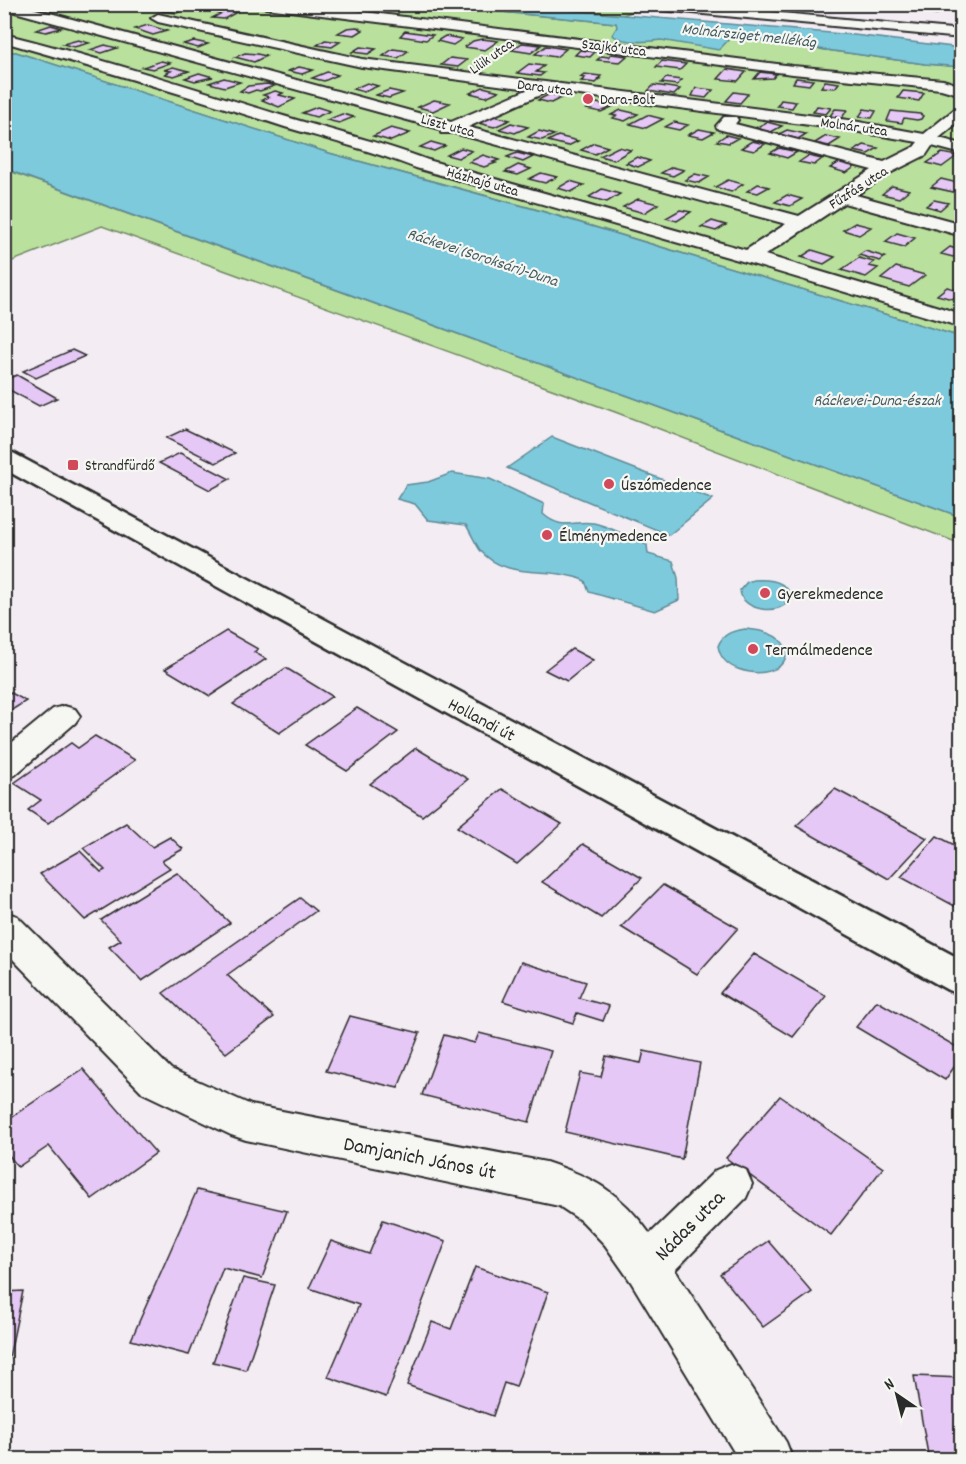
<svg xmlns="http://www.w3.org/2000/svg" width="966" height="1464" font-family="Dekko,sans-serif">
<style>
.green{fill:#b9e19d;stroke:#728664;stroke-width:1.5}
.water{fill:#7ecadd;stroke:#5d8a96;stroke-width:1.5}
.building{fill:#e6c8f6;stroke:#2b2b2b;stroke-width:1.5}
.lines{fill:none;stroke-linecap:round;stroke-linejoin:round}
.minor-casing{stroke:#2b2b2b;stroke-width:4}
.tertiary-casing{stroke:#2b2b2b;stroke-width:5}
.minor{fill:#f6f6f2;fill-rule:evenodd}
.tertiary{fill:#f6f6f2;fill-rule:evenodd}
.poi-dot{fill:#d1495b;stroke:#f6f6f2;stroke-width:2}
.labels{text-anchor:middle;stroke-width:4.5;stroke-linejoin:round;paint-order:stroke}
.far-street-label{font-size:15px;fill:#2b2b2b;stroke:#f6f6f2}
.far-poi-label{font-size:15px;fill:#2b2b2b;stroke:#f6f6f2;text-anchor:start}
.far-water-label{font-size:16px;font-style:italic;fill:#445b60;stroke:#f6f6f2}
.poi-label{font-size:18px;fill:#2b2b2b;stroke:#f6f6f2;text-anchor:start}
.street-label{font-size:18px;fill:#2b2b2b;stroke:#f6f6f2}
.near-street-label{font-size:21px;fill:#2b2b2b;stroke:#f6f6f2}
</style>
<rect width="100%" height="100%" fill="#f3edf3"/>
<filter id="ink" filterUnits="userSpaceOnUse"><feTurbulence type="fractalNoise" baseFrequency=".0167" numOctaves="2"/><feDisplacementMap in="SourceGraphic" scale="12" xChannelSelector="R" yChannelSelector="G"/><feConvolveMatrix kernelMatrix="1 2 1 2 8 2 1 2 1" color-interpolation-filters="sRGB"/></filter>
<g filter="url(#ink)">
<!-- green -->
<path class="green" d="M4 5H427L616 23 618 27 742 35 756 40 925 64 961 67V337L535 209 329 153 16 52H5Z
M508 5 650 4V5L623 15Z
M4 169 961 517V544L615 412 102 226 5 264Z"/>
<!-- water -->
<path class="water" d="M427 5H508L854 35 961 48V67L925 64 756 40 742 35 732 36 719 50 661 40C646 42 625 44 612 35L617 27 616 23Z
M4 52H16L329 153 534 209 961 337V517L5 169Z
M552 437 713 499 669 535 507 468Z
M452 473 490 479 544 504 543 514C562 531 572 520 593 523 608 525 632 539 647 545L648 554 673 561 678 578 679 600 655 611 589 592 585 581C553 565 506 582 480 550 475 543 471 533 466 525L428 520 415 504 397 499 406 485 428 482Z
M754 580C768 579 787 580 791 597 783 617 741 612 740 590L747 582Z
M745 629C812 633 789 687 738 669 727 665 720 658 718 646 723 633 733 631 745 629Z"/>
<!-- building -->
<path class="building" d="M172 6 187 8 177 13 162 11Z
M926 6 946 9 937 14 917 11Z
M771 7 799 10 795 16 767 13Z
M226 11 237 12 224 19 212 18Z
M51 25 61 28 46 32 36 30Z
M148 25 167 31 153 35 135 29Z
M357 27 363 30 355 35 338 33 347 28Z
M405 31 433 35 426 40 400 36Z
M445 36 462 39 453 45 437 41Z
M482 39 498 41 485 50 465 47 473 41Z
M78 40 89 43 74 47 63 44Z
M325 40 340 42 332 47 317 45Z
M194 41 208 44 198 48 183 44Z
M522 43 541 45 531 53 512 50Z
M105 45 117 48 102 53 90 50Z
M546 46 566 49 556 57 535 54Z
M360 47 376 49 368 54 352 52Z
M393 49 408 51 398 58 383 56Z
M580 50 595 52 590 57 575 55Z
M245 53 257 54 266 56 254 62 235 57Z
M611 54 627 56 620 62 597 60 602 56 608 57Z
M450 58 467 60 458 67 441 65Z
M161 61 170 63 153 69 143 67Z
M662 61 686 64 680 70 656 67Z
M529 64 544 66 536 72 544 73 540 76 517 73Z
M173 67 189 71 174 76 165 74 171 71 164 70Z
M299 67 313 70 302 74 288 71Z
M727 69 746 72 738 81 718 79Z
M327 72 338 75 324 81 312 78Z
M760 72 776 74 773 78 754 79Z
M199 73 213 77 195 81 185 78Z
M584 74 601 76 598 79H600L596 83 581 81 585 78 580 77Z
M224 78 240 82 225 87 209 83Z
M666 78 682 80 677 85 661 83Z
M796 78 813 80 809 85 793 83Z
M825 81 839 83 835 88 821 87Z
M367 83 378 86 364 92 353 89Z
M267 84 274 86 260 91 256 90 248 93 240 91 248 86Z
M654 85 680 89 674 95 648 91Z
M483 87 499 91 486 97 470 93Z
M696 88 713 90 706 98 692 96Z
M389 90 403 93 389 98 376 95Z
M275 91 283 93 279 95 295 99 279 107 262 100 269 97 263 95Z
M903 91 924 93 919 101 898 98Z
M734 92 748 94 740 103 726 101Z
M550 94 563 97 551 103 538 100Z
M434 100 450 103 433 111 418 107Z
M781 100 796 102 792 108 777 106Z
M597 103 612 107 601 112 586 109Z
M817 106 831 108 826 114 813 112Z
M317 107 330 111 316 117 302 113Z
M835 109 847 110 842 118 830 116Z
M864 109 876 111 872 118 859 117Z
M621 110 638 114 625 121 613 118 616 116 611 115Z
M891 111 920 114 923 116 921 119 917 120 904 118 902 123 887 121Z
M342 114 354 117 339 123 327 120Z
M647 115 663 119 646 128 630 124Z
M494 116 510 120 494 127 478 123Z
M674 122 688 125 679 130 665 127Z
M767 122 782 126 771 132 755 128Z
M511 123 528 127 515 133 499 129Z
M391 128 410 133 391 141 373 136Z
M699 129 714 132 703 138 688 135Z
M787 130 806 134 798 139 779 134Z
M539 131 554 135 542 140 528 137Z
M726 135 738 138 729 143 717 141Z
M558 136 578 141 568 146 548 141Z
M826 136 840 139 829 146 815 143Z
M752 141 765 144 754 151 741 148Z
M431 142 445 146 434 151 420 147Z
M594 143 608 147 595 154 581 150Z
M864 145 878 148 868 154 854 151Z
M618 147 631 150 614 160 600 156Z
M461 148 472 151 458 158 447 155Z
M779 148 797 152 787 158 770 153Z
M517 153 533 157 523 162 507 157Z
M942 153 957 156 942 167 927 163Z
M483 155 499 160 493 162 496 163 484 167 469 162Z
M808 156 822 159 814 165 799 162Z
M637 157 650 161 638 167 626 163Z
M840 162 856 166 846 173 830 168Z
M518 165 531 169 518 175 505 172Z
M672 167 684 170 673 176 661 173Z
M541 173 557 177 545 183 529 179Z
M695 174 709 177 699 183 685 180Z
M941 179 962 184V194L931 187Z
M728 180 743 184 731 192 715 187Z
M570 181 584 185 571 192 558 188Z
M758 184 769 187 758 193 747 191Z
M892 186 909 190 899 198 882 194Z
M602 189 620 194 607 202 589 197Z
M787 195 802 199 790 206 775 202Z
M638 199 658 204 644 213 623 207Z
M934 200 948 203 940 210 926 206Z
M680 210 691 212 677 221 666 218Z
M712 221 726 225 716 231 701 227Z
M855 223 871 227 859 235 843 230Z
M897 233 915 238 904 247 885 242Z
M950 247 962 251 953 257 941 254Z
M812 250 835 257 824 264 801 257Z
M865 251 885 257 880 261 859 255Z
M859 258 874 262 869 266 878 268 866 277 841 270Z
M896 267 925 275 909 287 881 279Z
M947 287 962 291V292L952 299 937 295Z
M72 350 85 356 36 378 23 371Z
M17 375 57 398 39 406 4 387V380Z
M185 429 235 453 216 463 166 438Z
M180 453 230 479 210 490 159 463Z
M226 631 258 649 254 652 266 659 210 696 165 669Z
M572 649 593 660 567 681 545 670Z
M286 668 332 696 279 733 233 704Z
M4 689 26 701 4 715Z
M357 708 398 732 347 771 305 745Z
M95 736 135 760 48 823 28 810 41 800 14 783 71 743 78 748Z
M416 748 468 779 422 816 370 784Z
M502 789 562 824 517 864 457 827Z
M835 789 927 838 889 879 796 826Z
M126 823 152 847 170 837 183 849 162 861 170 868 85 920 40 874 80 851 101 872 105 870 83 848Z
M937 836 962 849V910L901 877Z
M583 844 642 878 601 918 542 882Z
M177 873 230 923 142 981 109 947 121 940 101 920Z
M663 885 738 928 697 974 621 927Z
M300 898 316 911 227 975 274 1017 226 1053 163 993Z
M754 954 826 996 793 1037 720 993Z
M521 962 586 982 579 998 609 1006 603 1021 577 1013 573 1023 503 1001Z
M877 1001 962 1050V1056L945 1080 856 1027Z
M350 1016 420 1033 398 1088 326 1071Z
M479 1033 551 1051 529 1122 422 1095 444 1035 475 1043Z
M644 1051 700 1063 682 1159 565 1132 580 1073 601 1077 606 1056 641 1063Z
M83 1069 156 1153 92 1199 49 1146 18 1167 4 1149V1122Z
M780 1096 883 1168 831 1235 726 1158Z
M197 1190 287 1211 262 1278 223 1268 189 1355 131 1340Z
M383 1220 446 1241 386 1397 328 1377 359 1305 309 1288 331 1241 369 1254Z
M768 1241 812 1292 763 1327 720 1274Z
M475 1267 548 1292 516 1387 504 1383 493 1416 407 1385 432 1322 451 1329Z
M243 1278 275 1285 246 1370 213 1362Z
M23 1291 4 1382V1292Z
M914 1376 962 1378V1460H929Z"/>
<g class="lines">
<defs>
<path id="minor" d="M4 4H17L451 122 529 89 362 67 158 22 151 18 158 14 362 59 848 120 924 134 956 108 962 106V119L939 138 962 144V154L932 146 926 155 892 172 856 195 962 224V236L844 203 765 255 962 314V327L742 261 416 168C373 151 329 140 285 127 192 97 99 69 4 42V34C97 57 189 87 280 115 329 130 380 142 428 160L746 250 786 224 454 133H441L440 129 4 9ZM549 91 848 130 918 142 914 147 884 162 735 124 738 120 736 117H724L716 126 718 129 872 170 799 216 468 127Z
M260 4H302L793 66 943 80 962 86V95L941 89 793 74 266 8Z
M654 4H686L962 30V38L660 10 655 9Z
M945 4H962V10L946 7Z
M64 706 75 709 80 716 75 723 15 775 4 778V749L53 709Z
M4 912 17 916 171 1069 251 1105 546 1162C594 1178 620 1192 650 1234L716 1170 731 1164 746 1170 752 1184 746 1198 675 1270 786 1442 793 1460H739L631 1282 605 1245 583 1222 559 1206 246 1140 231 1135 143 1093 4 950Z"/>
<path id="tertiary" d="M4 450 13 453 962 960V995L948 990 4 469Z"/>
</defs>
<!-- minor casing -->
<use href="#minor" class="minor-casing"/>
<!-- tertiary casing -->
<use href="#tertiary" class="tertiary-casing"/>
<!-- minor -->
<use href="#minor" class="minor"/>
<!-- tertiary -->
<use href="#tertiary" class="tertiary"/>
</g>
</g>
<!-- markers -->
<g class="poi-dot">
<circle cx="588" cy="99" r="6"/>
<rect x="67" y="459" width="12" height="12" rx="3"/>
<circle cx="609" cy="484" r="6"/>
<circle cx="547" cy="535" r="6"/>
<circle cx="765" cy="593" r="6"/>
<circle cx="753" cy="649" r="6"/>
</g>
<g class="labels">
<!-- far-street labels -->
<g class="far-street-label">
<text transform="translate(614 47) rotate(7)" y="5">Szajkó utca</text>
<text transform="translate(491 56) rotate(-35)" y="5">Lilik utca</text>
<text transform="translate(545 87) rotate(7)" y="5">Dara utca</text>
<text transform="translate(448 125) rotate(15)" y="5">Liszt utca</text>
<text transform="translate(854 126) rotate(8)" y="5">Molnár utca</text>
<text transform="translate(483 181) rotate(16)" y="5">Házhajó utca</text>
<text transform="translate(858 187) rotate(-33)" y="5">Fűzfás utca</text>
</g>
<!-- far-poi labels -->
<g class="far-poi-label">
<text x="600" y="104">Dara-Bolt</text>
<text x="85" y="470">Strandfürdő</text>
</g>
<!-- far-water labels -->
<g class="far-water-label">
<text transform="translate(749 34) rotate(6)" y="6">Molnársziget mellékág</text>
<text transform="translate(483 256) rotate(18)" y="6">Ráckevei (Soroksári)-Duna</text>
<text x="877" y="405">Ráckevei-Duna-észak</text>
</g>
<!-- poi labels -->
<g class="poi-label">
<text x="621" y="490">Úszómedence</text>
<text x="559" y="541">Élménymedence</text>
<text x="777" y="599">Gyerekmedence</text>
<text x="765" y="655">Termálmedence</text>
</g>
<!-- street labels -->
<g class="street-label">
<text transform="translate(482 719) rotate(28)" y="6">Hollandi út</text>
</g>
<!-- near-street labels -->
<g class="near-street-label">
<text transform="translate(420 1157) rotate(11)" y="7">Damjanich János út</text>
<text transform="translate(689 1225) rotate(-45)" y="7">Nádas utca</text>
</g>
</g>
<!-- margin -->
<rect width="966" height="1464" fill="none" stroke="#f6f6f2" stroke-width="24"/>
<rect x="12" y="12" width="942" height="1440" fill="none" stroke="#2b2b2b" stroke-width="2" filter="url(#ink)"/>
<!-- north arrow -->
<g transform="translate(897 1395) rotate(325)" stroke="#f6f6f2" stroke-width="4.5" paint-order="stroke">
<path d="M0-4.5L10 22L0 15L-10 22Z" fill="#2b2b2b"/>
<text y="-9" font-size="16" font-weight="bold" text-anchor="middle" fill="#2b2b2b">N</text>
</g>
</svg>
